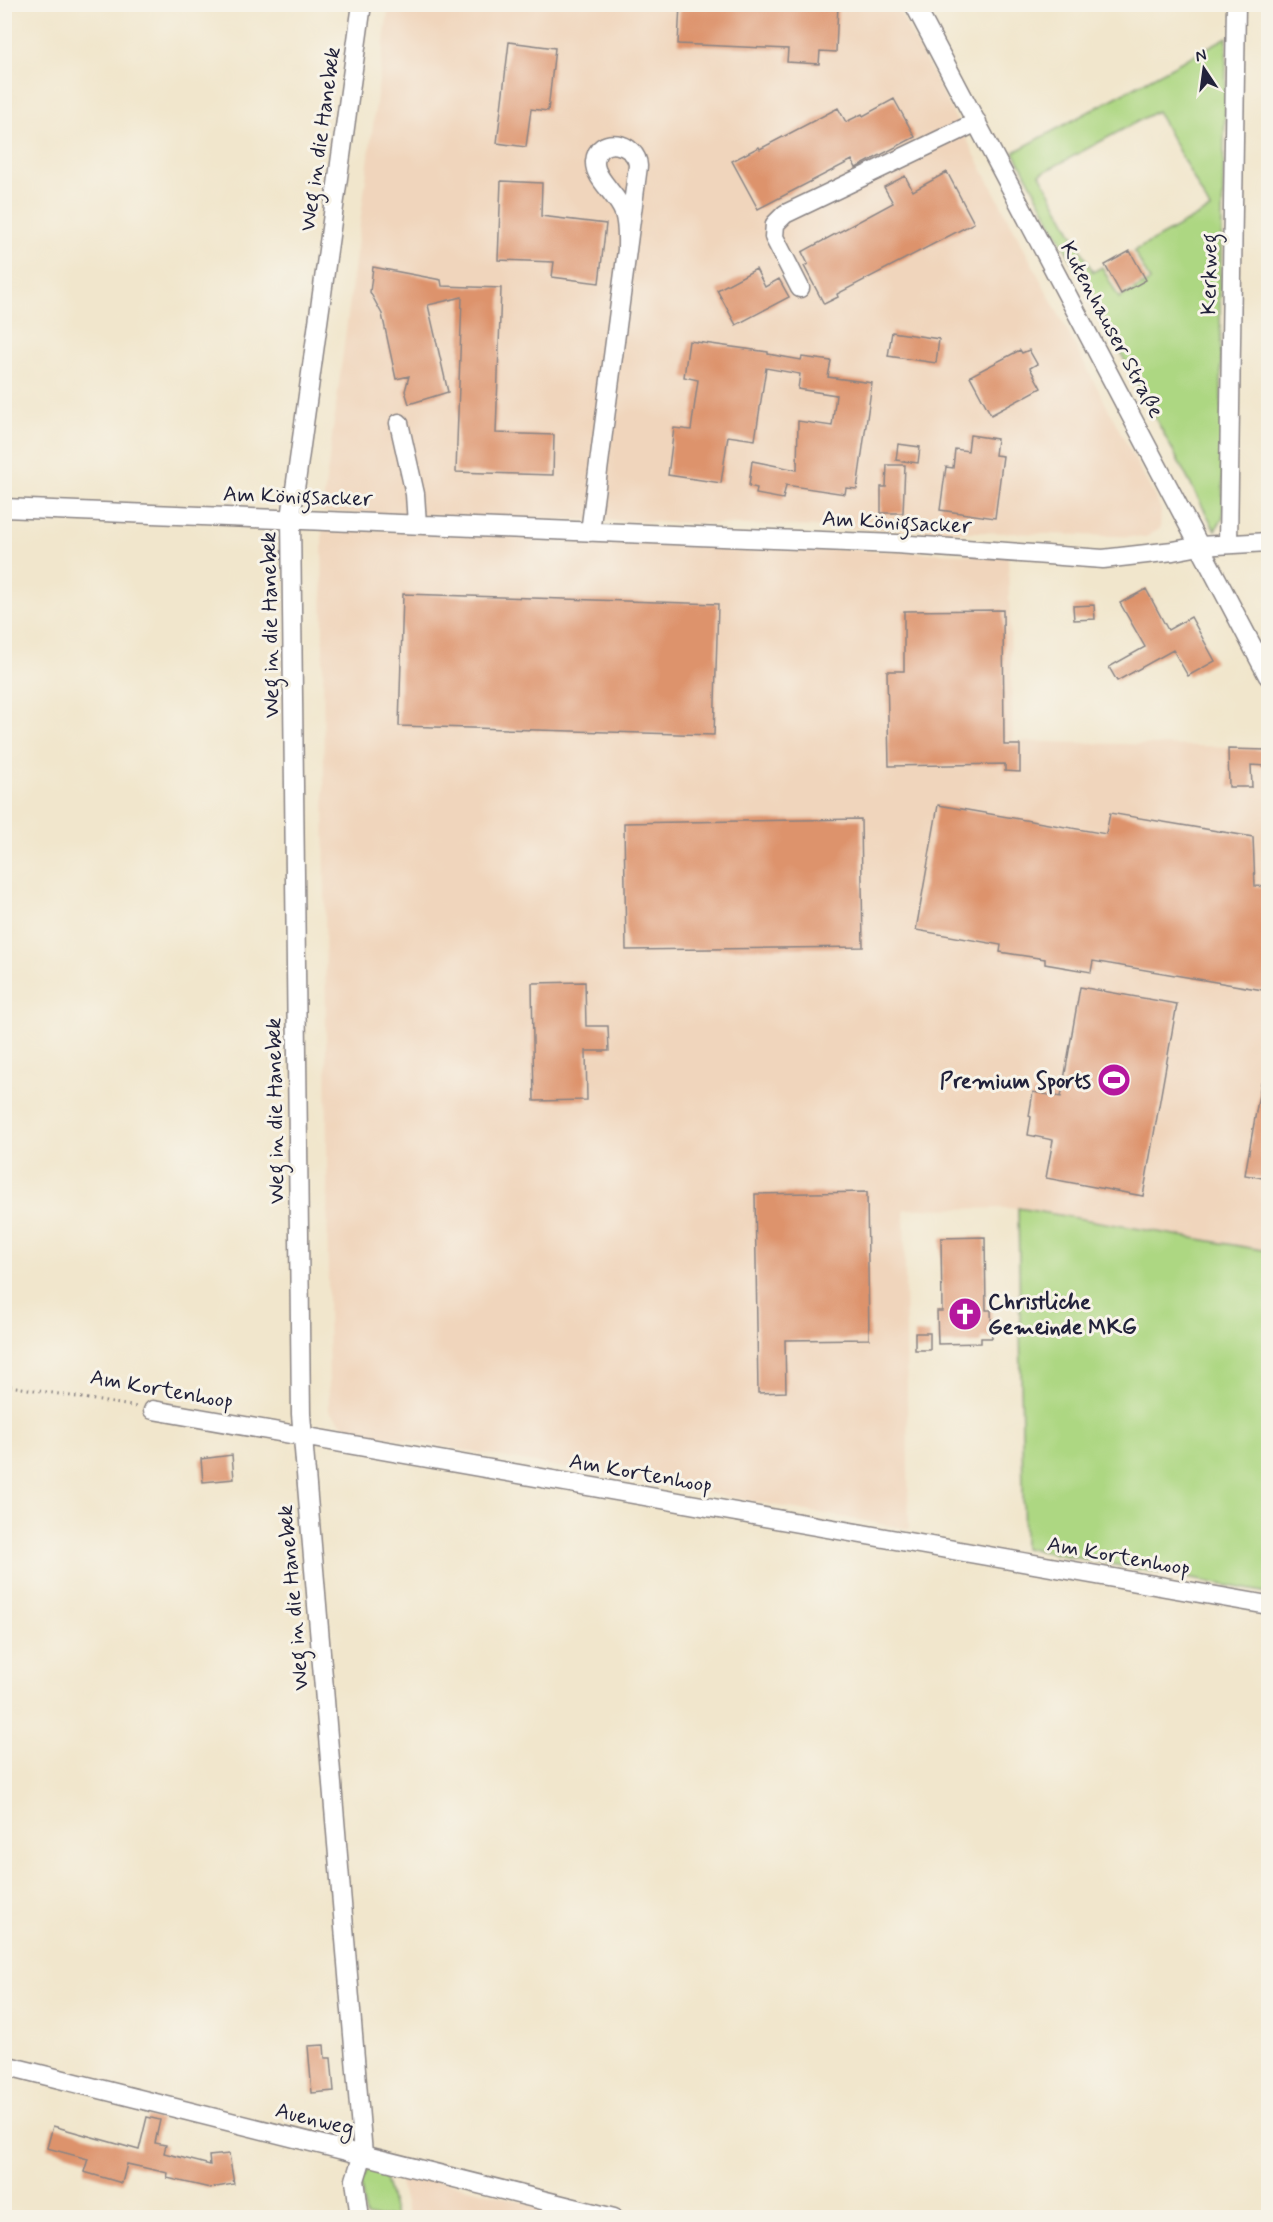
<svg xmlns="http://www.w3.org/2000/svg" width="1273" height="2222" font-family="Mynerve,sans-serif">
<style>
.built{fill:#f0d5bc}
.green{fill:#add782;stroke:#687c5e;stroke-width:1.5;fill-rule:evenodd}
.building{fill:#dd936c}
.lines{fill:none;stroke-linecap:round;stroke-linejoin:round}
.minor-casing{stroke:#8a8484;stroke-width:21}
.path{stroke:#8a8484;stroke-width:3;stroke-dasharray:1.5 4.5;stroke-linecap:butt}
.minor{stroke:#fff;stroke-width:18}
.labels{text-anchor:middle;stroke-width:6;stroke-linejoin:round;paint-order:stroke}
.street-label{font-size:22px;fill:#22223b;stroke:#f7f3e8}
.poi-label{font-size:22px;font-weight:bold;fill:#22223b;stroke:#f7f3e8;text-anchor:end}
</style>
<rect width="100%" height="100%" fill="#f7f3e8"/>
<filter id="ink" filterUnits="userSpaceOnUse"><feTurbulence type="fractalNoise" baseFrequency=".0167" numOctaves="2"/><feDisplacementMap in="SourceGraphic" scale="12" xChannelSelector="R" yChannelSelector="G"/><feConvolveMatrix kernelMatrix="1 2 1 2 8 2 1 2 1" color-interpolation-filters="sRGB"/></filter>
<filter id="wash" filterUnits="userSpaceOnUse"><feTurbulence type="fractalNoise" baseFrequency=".008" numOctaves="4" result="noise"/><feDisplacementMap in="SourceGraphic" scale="24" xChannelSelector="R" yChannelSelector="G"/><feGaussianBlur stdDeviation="1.35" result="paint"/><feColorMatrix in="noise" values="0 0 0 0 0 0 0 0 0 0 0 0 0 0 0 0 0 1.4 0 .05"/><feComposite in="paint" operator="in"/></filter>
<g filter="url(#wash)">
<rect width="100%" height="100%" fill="#f1e6cc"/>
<!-- built -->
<path class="built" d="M389 4 896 5 1161 509 1160 529 1146 537 322 512Z
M322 528 1008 556 1013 741 1268 748V1251L1018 1208 904 1209 909 1529 349 1430 329 1411Z
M397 2170 584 2217H408Z"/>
<!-- green -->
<path class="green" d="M1227 37 1220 295 1223 518 1215 530 1014 152ZM1157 111 1210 209 1134 251 1150 281 1119 298 1102 267 1093 272 1040 174Z
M1018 1208 1268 1251V1593L1024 1548Z
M372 2164 382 2165 395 2217H366L360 2182Z"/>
<g id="blocks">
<!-- building -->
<path class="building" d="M680 4H838L836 52 820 51 819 64 787 62 788 49 678 44Z
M509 42 555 48 548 111 531 109 526 147 497 143Z
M894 99 915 137 856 168 852 160 758 209 732 161 759 147 760 149 838 108 846 122 862 114 863 116Z
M947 172 974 223 837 294 838 297 824 304 804 266 808 264 802 252 893 203 884 187 905 176 913 191Z
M501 181 542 183 541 216 606 224 599 283 552 277 554 262 498 260Z
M1130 251 1146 280 1121 294 1105 265Z
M373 267 441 280 442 286 501 288 496 433 554 435 553 475 456 472 462 297 428 305 448 392 409 404 405 391 409 376 396 379 382 314 370 292Z
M756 269 765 287 779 279 789 297 736 325 717 290Z
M892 332 939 339 936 363 888 356Z
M689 341 768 352V354L801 360 802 357 831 361 828 377 872 383 857 489 846 488 845 494 786 485 783 499 756 494 757 488 749 486 752 461 797 470 798 421 832 426 836 395 798 389 800 374 766 368 755 440 728 436 721 483 668 475 674 428 691 430 698 380 684 377Z
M1020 350 1022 353 1029 350 1037 364 1030 368 1041 388 991 415 970 376Z
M970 435 997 439 995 455 1003 456 995 518 940 510 946 467 953 468 955 449 968 451Z
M898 444 920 447 918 463 896 460Z
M887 465H905L903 513H881V487H886Z
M1146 589 1168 630 1191 617 1215 661 1188 676 1173 650 1117 681 1109 667 1145 647 1120 603Z
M403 594 718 604 714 735 399 726Z
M1094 605 1095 619 1074 620 1073 606Z
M1003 610 1004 745H1020V772L1005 771V764L889 766 887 671H904V611Z
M1228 749 1267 750 1266 766 1251 765 1252 787H1229Z
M938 805 1106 834 1110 813 1253 837 1255 886 1267 887 1266 891 1269 892V991L1093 961 1091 972 1045 964V959L1000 952 1001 945 916 930Z
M861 819 863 947 626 950 624 823Z
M585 982 586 1026H608L609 1051H586L587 1100 534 1101 532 983Z
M1080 987 1177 1004 1143 1196 1046 1178 1053 1140 1028 1135 1031 1117 1029 1116 1033 1092 1061 1097Z
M1261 1083H1269V1179L1245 1175Z
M867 1192 869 1339 785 1340 786 1392 758 1393 755 1194Z
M985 1237 986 1310H991L992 1338H981V1343L938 1344 937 1311H942L941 1238Z
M915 1333H930V1350H915Z
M232 1455 234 1479 203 1482 201 1459Z
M324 2045 325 2058H331L334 2091 312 2093 308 2046Z
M147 2117 160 2120 155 2143 166 2145 164 2153 210 2165 209 2156 229 2154 234 2184 210 2188 167 2178 168 2173 127 2164 122 2183 84 2172 88 2159 47 2148 53 2126 139 2150Z"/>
</g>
</g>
<g filter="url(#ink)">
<use href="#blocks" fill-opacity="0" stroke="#8a8484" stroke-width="1.5"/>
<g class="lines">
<defs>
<path id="minor" d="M914 4 1268 676
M800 288 774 237 775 224 785 214 977 122
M399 423 415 494 417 524
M4 508 896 544 1103 559 1173 551 1200 546 1268 542
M590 532 638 166C637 142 597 134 595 162 594 179 619 196 624 213 628 225 627 238 627 250
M1228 544 1236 4
M153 1410 1268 1605
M4 2065 614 2218
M360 2218 355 2180 363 2154 301 1414 291 518 362 4"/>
</defs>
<!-- minor casing -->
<use href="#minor" class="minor-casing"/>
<!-- path -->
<path class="path" d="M4 1385 137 1407"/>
<!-- minor -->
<use href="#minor" class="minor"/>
</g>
</g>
<!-- icons -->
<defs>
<symbol id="stadium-disc" viewBox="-11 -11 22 22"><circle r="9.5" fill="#b5179e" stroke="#f7f3e8"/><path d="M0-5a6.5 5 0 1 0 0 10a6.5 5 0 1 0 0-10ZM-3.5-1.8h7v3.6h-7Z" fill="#fff"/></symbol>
<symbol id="church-disc" viewBox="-11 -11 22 22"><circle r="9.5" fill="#b5179e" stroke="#f7f3e8"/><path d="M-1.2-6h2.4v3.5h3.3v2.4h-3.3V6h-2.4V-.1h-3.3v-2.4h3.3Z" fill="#fff"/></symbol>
</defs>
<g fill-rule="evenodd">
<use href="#stadium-disc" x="1095" y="1061" width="38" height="38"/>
<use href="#church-disc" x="946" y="1295" width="38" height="38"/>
</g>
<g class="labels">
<!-- street labels -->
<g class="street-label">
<text transform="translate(319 139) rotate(-82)" y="8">Weg in die Hanebek</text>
<text transform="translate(1208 274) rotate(-89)" y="8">Kerkweg</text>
<text transform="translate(1113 329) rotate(62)" y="8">Kutenhauser Straße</text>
<text transform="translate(298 495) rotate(2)" y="8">Am Königsacker</text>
<text transform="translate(897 521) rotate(3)" y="8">Am Königsacker</text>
<text transform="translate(269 625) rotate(-91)" y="8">Weg in die Hanebek</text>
<text transform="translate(274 1111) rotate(-91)" y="8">Weg in die Hanebek</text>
<text transform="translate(162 1388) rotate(10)" y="8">Am Kortenhoop</text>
<text transform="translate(641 1472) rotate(10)" y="8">Am Kortenhoop</text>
<text transform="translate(1119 1555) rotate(10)" y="8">Am Kortenhoop</text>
<text transform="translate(292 1598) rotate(-95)" y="8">Weg in die Hanebek</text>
<text transform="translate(315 2118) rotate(14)" y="8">Auenweg</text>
</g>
<!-- poi labels -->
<g class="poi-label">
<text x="1091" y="1088">Premium Sports</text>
<text x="988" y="1309" text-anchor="start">Christliche<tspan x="988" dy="25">Gemeinde MKG</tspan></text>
</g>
</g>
<!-- margin -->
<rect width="1273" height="2222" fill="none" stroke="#f7f3e8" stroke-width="24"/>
<!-- north arrow -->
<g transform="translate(1204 69) rotate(347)" stroke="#f7f3e8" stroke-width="4.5" paint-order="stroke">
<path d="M0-4.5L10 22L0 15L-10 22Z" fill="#22223b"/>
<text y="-9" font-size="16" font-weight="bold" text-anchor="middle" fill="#22223b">N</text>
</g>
</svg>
